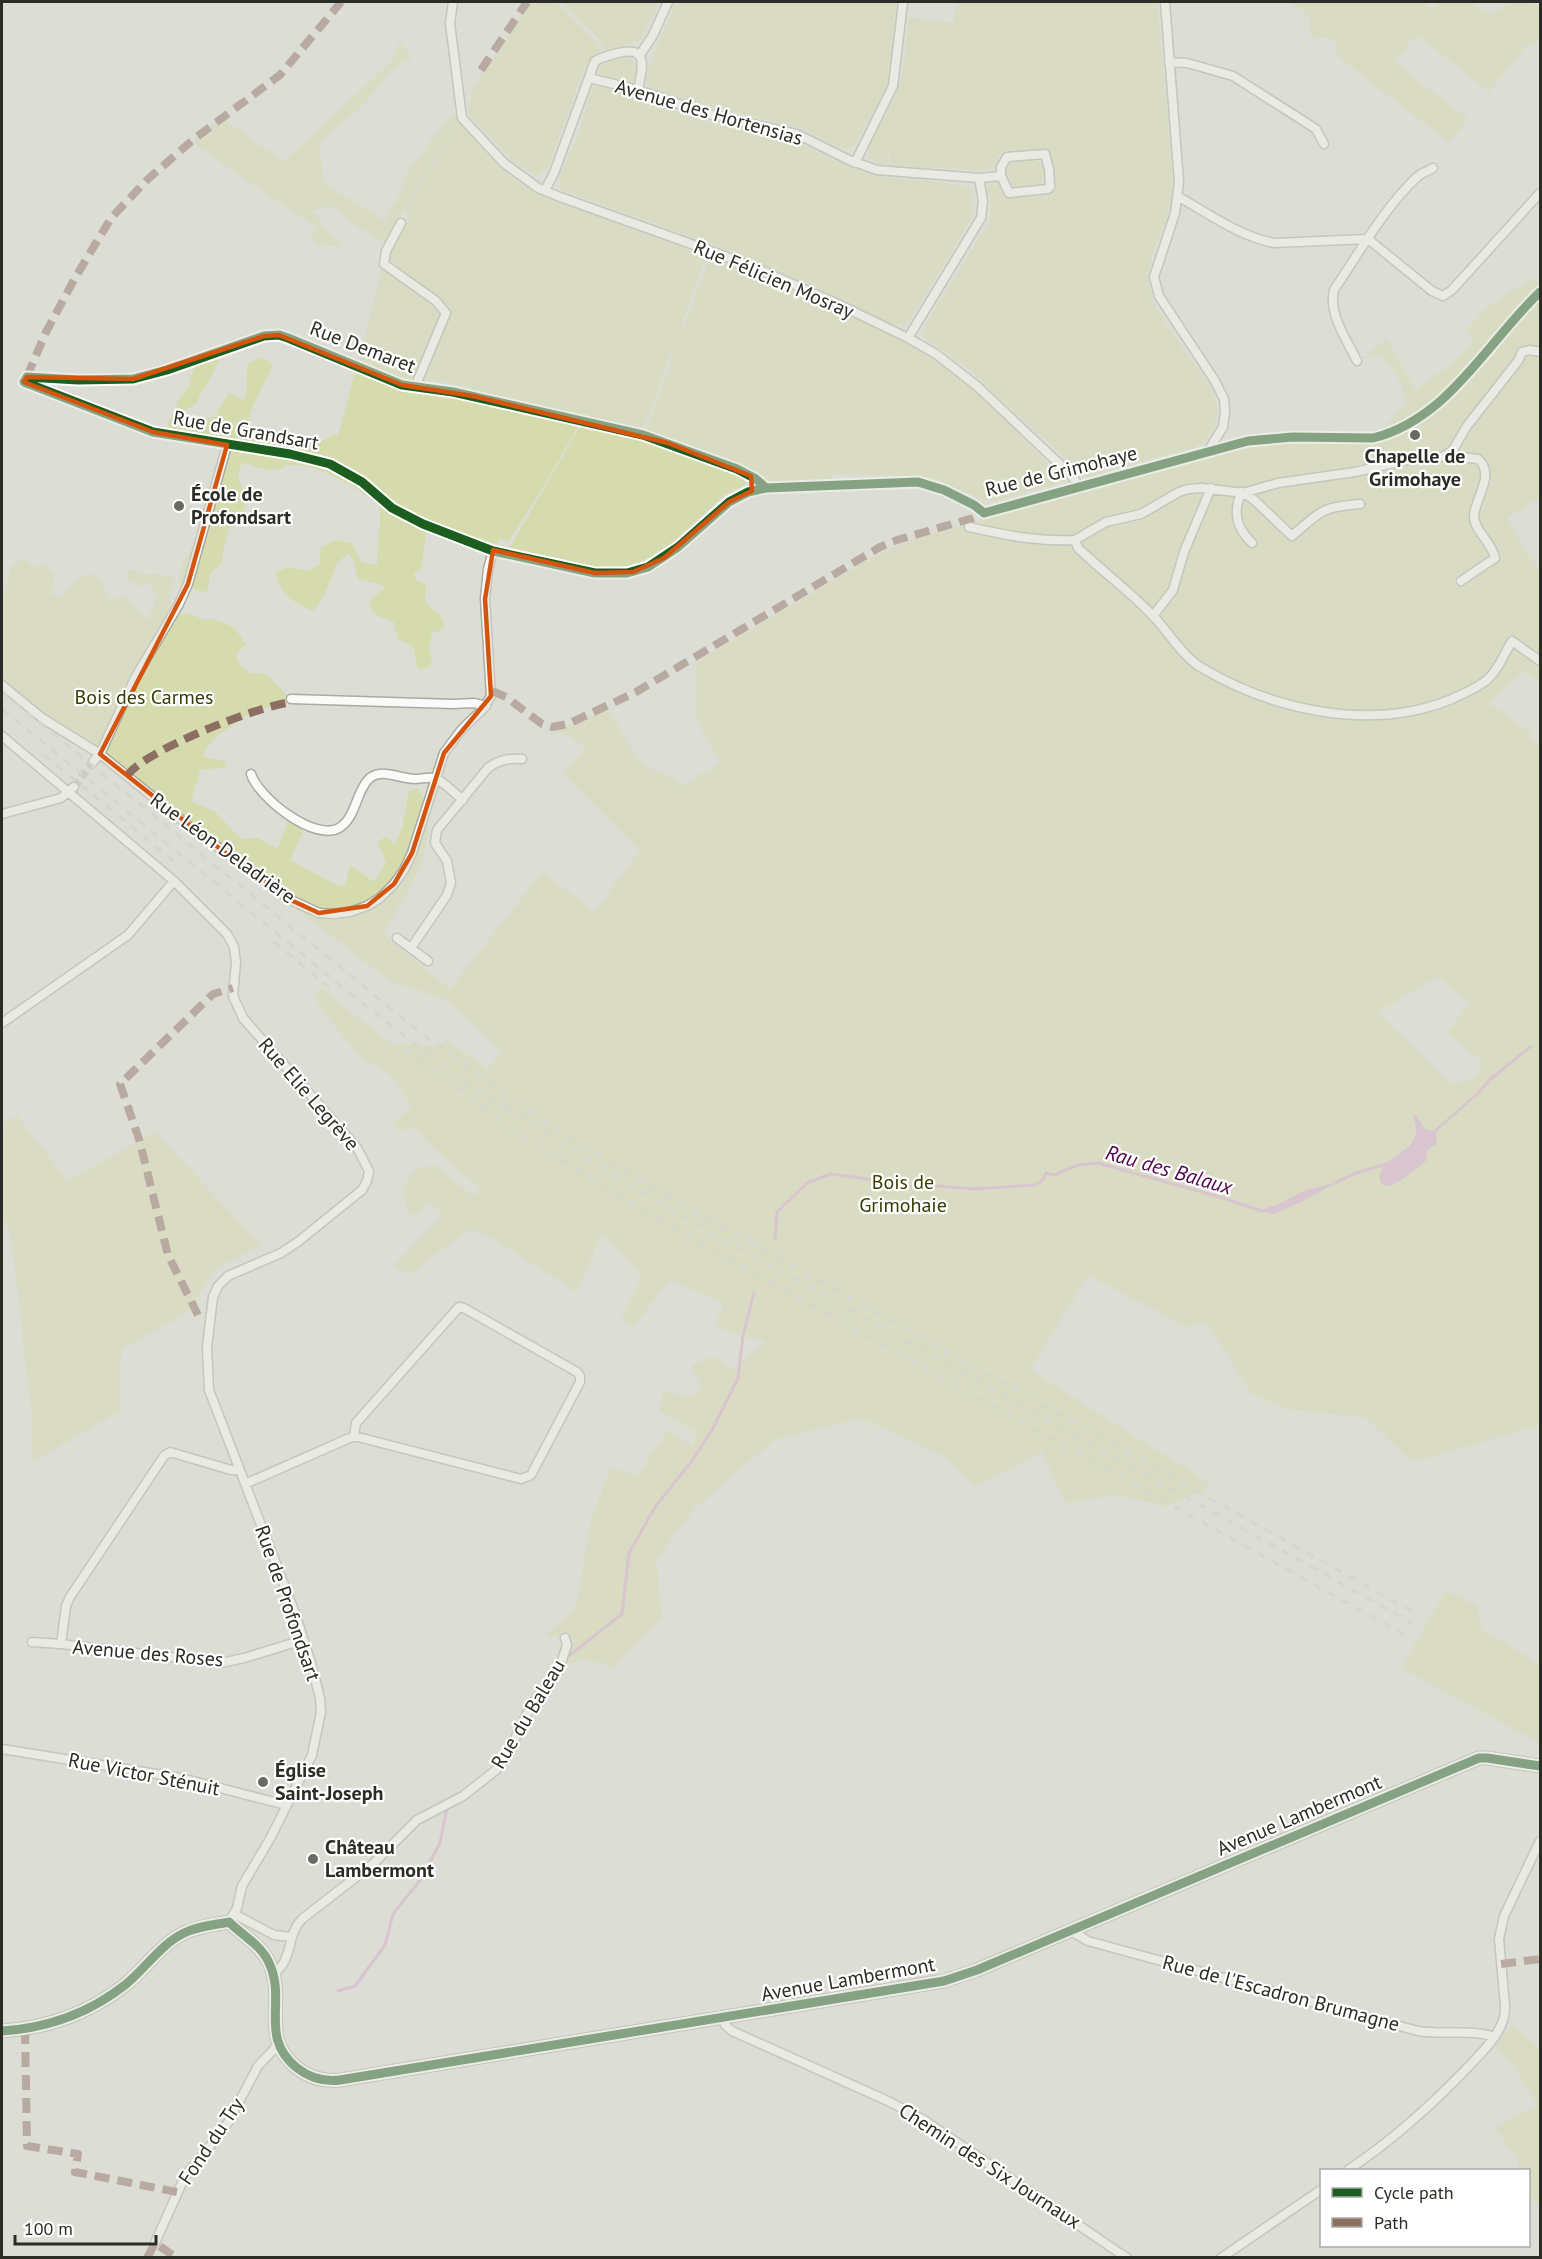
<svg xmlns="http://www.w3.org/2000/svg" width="1542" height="2259" font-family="'PT Sans',sans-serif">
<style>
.green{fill:#d5dbad;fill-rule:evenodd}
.water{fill:#d3a9cb}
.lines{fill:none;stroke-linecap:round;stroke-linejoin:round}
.stream{stroke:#d3a9cb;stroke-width:3}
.street-tunnel{stroke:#b9bab1;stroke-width:8;stroke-dasharray:8 4;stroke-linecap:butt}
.street-casing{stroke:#a9aaa2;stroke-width:11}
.secondary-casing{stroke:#a9aaa2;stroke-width:15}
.street{stroke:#fafaf9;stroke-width:8}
.secondary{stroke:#fafaf9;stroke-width:12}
.rail{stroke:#cececb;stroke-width:3;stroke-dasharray:8 8;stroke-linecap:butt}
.quiet{stroke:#8d6e63;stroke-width:8;stroke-dasharray:15 8;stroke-linecap:butt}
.cycleway-casing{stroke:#fff;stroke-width:13}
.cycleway{stroke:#1b5e20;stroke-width:9}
.marked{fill:none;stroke:#d5540e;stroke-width:4.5;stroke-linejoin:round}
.poi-dot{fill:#696a62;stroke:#fff;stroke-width:2}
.labels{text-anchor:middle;stroke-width:4.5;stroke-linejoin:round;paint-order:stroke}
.street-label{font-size:20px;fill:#2b2c25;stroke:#fff}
.poi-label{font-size:20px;font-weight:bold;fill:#2b2c25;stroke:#fff;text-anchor:start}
.park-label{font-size:20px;fill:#373b00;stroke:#fff}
.water-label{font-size:21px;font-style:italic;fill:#51064d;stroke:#fff}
</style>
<rect width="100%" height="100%" fill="#dcddd4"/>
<!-- green -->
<path class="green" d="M531 2H556L597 42 600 52 588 62 580 79 549 165 540 174 536 175 512 160 468 113 472 89Z
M561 2H660L640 40 605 51 599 39Z
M674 2H896L889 78 885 90 856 144 850 148 842 149 802 128 702 105 650 88 646 80V72L672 12Z
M956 2H1157L1173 185C1171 194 1171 204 1168 212 1162 237 1145 260 1149 287 1153 313 1185 350 1200 373 1206 381 1214 390 1216 400 1221 418 1212 438 1196 447L1086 477 965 366 924 337 923 329 986 227 990 218 991 198 986 194 989 186 997 182 1001 183 1003 196 1055 192 1050 150 997 155 995 167 982 171 890 165V154H888V164C880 164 871 163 869 154 866 145 885 118 890 108 905 79 906 49 908 17L954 23Z
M1291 2H1422L1432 9 1440 2H1472L1477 8 1492 14 1504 8 1507 2H1529L1537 6 1540 5V37L1532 47 1527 44 1489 92 1419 36 1407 43 1405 51 1395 57 1396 64 1404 68 1406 72 1468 119 1449 142 1345 62 1336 54 1335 40 1322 37 1316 40 1309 33 1310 18 1302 9 1294 8Z
M399 41 412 58C385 68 381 88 362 106 348 120 333 129 320 144L322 173 326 185 386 221 387 211 396 201 412 163 425 154C425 144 448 117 457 114L460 118 401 215V223L389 246 348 221 339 211 329 205 321 210 316 207 311 212 318 215 324 228 341 242V246L317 245 310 233 316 231 314 226 196 145 194 139 222 118 283 162 392 61Z
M624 55 631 56 638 69C636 76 635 83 626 84L598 73 597 63Z
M598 86 609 87 694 118 797 142 836 161 873 176 940 182 970 188 973 197 971 217 950 255 908 322 899 324 891 322C900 335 917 338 931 346 952 358 969 380 986 397V401L1066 481 995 501 983 500 930 477 832 474 829 481 771 483 742 467 669 440 646 429 674 355 671 353 644 428 639 426 634 427 625 426 620 429 581 421 545 484 508 542 500 538 497 544 471 538 469 542 423 520 427 528 421 570 413 573 417 581 426 584 425 602C433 612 443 612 444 627L438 632 430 631 432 635 429 649 432 660 428 668 418 669C414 660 417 653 412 645L399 640 393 621C382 618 371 616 369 602L386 586 358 579 354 560 348 554 337 563 324 596 313 611C295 603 278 593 276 572L288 567 307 571 319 565 321 548 335 540 352 543 362 563 377 564 380 520 379 504C354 487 320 463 288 465 279 466 289 467 280 469 269 472 252 466 242 462L238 476 239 482 246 492 244 516 237 525 228 529 221 564 210 574 207 592 196 590 188 584 180 589C177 571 182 557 196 546L226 446 167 435 168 423 176 409 178 400 187 390 197 358 225 349 205 388 200 394 197 403 187 409 185 415 190 421 196 416 204 419 217 416C218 406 225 402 229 393L244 400C250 387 244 376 249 363L262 357 272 365C265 386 246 411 248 432H263L284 437 295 435 313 446 334 434 338 436 356 369C387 388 418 393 454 399L456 396 489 403 547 419 549 415 475 393 470 387 421 379 452 308 397 270 389 261V254L411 216 405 212 459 122 495 163 507 173 544 197 689 249V253L705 259 682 322 684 325 709 260 739 266 835 308 843 300 746 257 560 189V175L578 136 591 90Z
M1034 158 1039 161 1045 170 1041 183C1031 189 1018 190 1008 183L1005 175C1009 158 1019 159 1034 158Z
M381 270H385C400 280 436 298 441 315L413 381 358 364Z
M1529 280 1540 283V498L1507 518 1529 557 1540 569V683L1524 671 1489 703 1523 728 1531 731 1530 740 1540 747V1425L1412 1462 1366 1418 1283 1408 1251 1393 1206 1321 1187 1327 1088 1275 1030 1370 1209 1483 1203 1491 1166 1506 1115 1495 1065 1503 1042 1452 974 1487 948 1458 861 1418 774 1440 694 1509 656 1560 662 1618 613 1667 585 1660 567 1664 574 1639 545 1635 576 1608 591 1519 611 1468 637 1476 667 1431 693 1446 698 1433 659 1410 664 1391 692 1397 701 1388 691 1366 713 1356 733 1370 766 1341 733 1334 716 1325 723 1303 670 1280 633 1327 621 1320 642 1276 602 1232 577 1292 492 1238 471 1229 409 1274 394 1265 443 1214 427 1201 419 1213 409 1215 402 1190 414 1170 434 1165 474 1196 480 1188 433 1148 414 1127 399 1131 392 1125 411 1106 393 1077 363 1058 330 1021 314 996 321 989 392 1044 440 1046 446 1040 488 1069 501 1051 469 1019 443 998 390 981 34 709 2 681V586L5 590 11 568 23 558 35 567 44 564 54 573 51 593 60 597 78 580 91 573 101 579 109 602 123 596 148 620 157 595 148 581 141 587 127 579 128 570H138L146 575C161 571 162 577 176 577L170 591 172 617 188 613 205 620 214 619 235 628 246 645 236 654 240 665 250 673 266 674 291 699 287 703 255 710 217 736 205 749 203 757 224 761 227 767 200 770 191 801 214 811 241 839 258 838 278 849 288 820 303 831 290 860 334 884 345 887 350 865 374 882 386 863 378 842 385 837 395 844 402 828 409 791 418 788C446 843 408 887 384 935L450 989 542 872 595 912 640 850 563 774 586 747 567 734 553 731 607 710 610 712 638 760 649 768 675 779 678 787 720 764 697 720 696 662 868 560 909 541 1225 451 1275 443 1374 444 1382 430 1406 403C1402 383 1396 368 1380 355L1361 359 1387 339 1415 390 1447 367 1474 340 1466 330 1489 306ZM1438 977 1470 1002 1447 1033 1482 1061 1477 1077 1451 1084 1377 1012Z
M581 425 638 437 718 465 744 477 745 485 724 495 663 552 628 566 595 567 509 549Z
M17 1116 68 1181 155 1132 261 1245 215 1269 188 1312 121 1350 120 1411 32 1462V1417L13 1253 9 1229 2 1217V1123Z
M1446 1591 1477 1606 1481 1629 1540 1664V1743L1401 1668Z
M1513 2026 1536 2045 1540 2052V2208L1529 2194 1528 2170H1520L1515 2155 1495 2128 1537 2105 1514 2065 1495 2045Z"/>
<!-- water -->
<path class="water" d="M1414 1115H1416L1425 1129 1435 1131 1437 1137 1436 1144 1427 1150C1426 1153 1427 1156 1427 1159 1425 1164 1393 1187 1388 1186 1384 1186 1383 1184 1380 1181 1377 1154 1417 1155 1416 1130 1416 1125 1414 1120 1414 1115Z
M1338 1182 1303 1201 1274 1214 1258 1211 1279 1204 1303 1191Z"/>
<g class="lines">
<!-- stream -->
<path class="stream" d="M1433 1133 1476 1095 1491 1079 1531 1046
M1337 1182 1356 1173 1387 1164
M775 1238 777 1212 807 1183 830 1174 868 1179 900 1186H938L975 1189 1035 1185 1043 1180 1046 1173 1054 1175 1078 1165 1098 1163 1223 1198 1262 1211
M565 1659 622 1614 629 1553 655 1507 692 1461 712 1430 738 1378 743 1336 754 1293
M503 1767 515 1751 524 1729
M471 1794 485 1784
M338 1991 355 1986 385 1945 393 1914 421 1879 440 1843 447 1808"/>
<!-- street-tunnel -->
<path class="street-tunnel" d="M74 787 93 762"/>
<defs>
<path id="street" d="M453 2 450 23 462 118 504 163 538 188 560 197 747 264 840 305 908 338 936 354 977 386 1071 475 1080 487
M1165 2 1179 182 1175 213 1154 277 1159 296 1215 381 1224 399 1225 412 1223 427 1208 451
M640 55 653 35 668 2
M1169 62 1187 63 1233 76 1316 129 1324 144
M589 78 638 90 708 114 797 134 849 160 877 170 979 178 983 201 981 218 908 338
M855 163 893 86 903 2
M979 178 1001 176 1009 193 1048 189 1050 187 1049 169 1045 154 1007 157 1001 167V176
M545 190 554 173 595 61C602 57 610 55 618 53 650 45 642 69 638 90
M1177 196C1208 213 1240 237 1275 243L1368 239 1432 291 1443 296 1452 290 1540 193
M401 223 386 251 384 264 436 301 446 313 415 387
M1357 361C1347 340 1328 314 1334 290 1359 253 1384 208 1417 177 1421 173 1428 171 1433 168
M1444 456 1453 450 1467 426 1518 361 1522 352 1530 350 1540 352
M766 488 756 479 737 469 643 435 453 392 402 385 288 338 279 335 264 336 167 370 133 379 78 380 27 377 24 382 153 432 290 454 330 464 362 482 392 508 423 524 493 551 595 573H627L648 567 678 547 729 502 748 492 766 488 918 482 944 490 974 505 984 513 1248 441 1293 437 1373 438C1449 419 1487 342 1540 292
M1242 492C1232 511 1237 529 1252 543
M1243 493 1278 483 1355 472 1407 460 1451 456 1478 459C1496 474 1475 498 1474 516 1474 531 1492 542 1495 558L1461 581
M969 527C1005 535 1038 542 1075 540L1078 548C1103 572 1132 593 1155 618 1170 634 1183 657 1202 668 1275 711 1372 732 1452 699 1464 693 1478 688 1488 679 1499 669 1504 654 1512 641L1540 661
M1075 540 1106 522 1141 514 1179 492 1188 489 1202 488 1243 493 1253 499 1292 536C1321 511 1321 507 1360 504
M1153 616 1173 590 1184 552 1211 488
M2 685 42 718 100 754 190 827 293 901 319 913 334 914 350 912 367 906 380 898 394 884 404 870 412 853 444 753 462 729 483 709 491 696 485 599 488 569 493 551
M291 699 453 704 474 703 486 706
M2 736 174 881 227 934 234 947 236 962 233 996 243 1018 357 1148 369 1171 367 1181 362 1190 299 1241 281 1253 228 1276 218 1286 213 1297 207 1347 209 1390 295 1613 311 1663 320 1698 321 1712 312 1755 271 1837 242 1886 237 1908 229 1922
M93 762 100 754 136 676 178 606 188 584 227 445
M251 774C258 797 314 842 339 828 355 819 356 794 367 781 379 766 399 779 415 779 420 779 428 777 433 778 443 780 455 794 463 800
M2 814 61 798 74 787
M397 938 428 961
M411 948 447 895 451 883 447 861 435 843 437 830 488 768C499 760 508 758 522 759
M2 1023 128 935 174 881
M239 1470H231L170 1452 164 1456 70 1597 66 1606 61 1644 221 1663 244 1658 303 1640
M245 1484 354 1436 521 1479 531 1475 580 1382V1376L577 1372 464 1308 459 1307 356 1423 354 1436
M32 1642 61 1644
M2 1749 181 1778 286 1805
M234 1914 274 1935 291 1937
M1071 1931 1088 1941 1418 2031C1443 2035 1472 2029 1495 2037
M273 1974C294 1960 286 1935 302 1919L373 1864 417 1820 463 1796 496 1770 507 1755 531 1706 558 1672 567 1645 565 1638
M723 2018 725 2025 732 2031 890 2102 924 2120 1127 2258
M1348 2170C1393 2140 1434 2103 1471 2064 1482 2052 1496 2039 1502 2023 1505 2017 1505 2011 1505 2005L1499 1939 1504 1916 1540 1841
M155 2243 185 2176 221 2133 229 2121 258 2066 278 2045
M1221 2258 1322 2189"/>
<path id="secondary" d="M2 2031C48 2028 88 2014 125 1985 145 1969 161 1944 184 1933 198 1926 214 1925 229 1922 244 1937 262 1945 270 1965 286 2002 259 2038 297 2068 310 2078 324 2082 340 2080L944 1981 977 1970 1479 1758H1487L1540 1766"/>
</defs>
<!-- street casing -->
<use href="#street" class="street-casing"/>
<!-- secondary casing -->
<use href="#secondary" class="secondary-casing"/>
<!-- street -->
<use href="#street" class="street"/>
<!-- secondary -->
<use href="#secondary" class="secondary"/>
<!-- rail -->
<path class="rail" d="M2 692 421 1033 517 1103 586 1148 673 1199 1417 1614
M2 709 357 999 466 1083 510 1115
M44 755 181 867
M274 942 330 988
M405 1048 500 1120 632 1205 1405 1635
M505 1105 582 1156 702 1227 1412 1623"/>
<!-- quiet -->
<path class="quiet" d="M481 70 527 2
M29 377V372L45 334 75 278 111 218 148 179 194 139 280 75 341 2
M492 691 506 697 542 724 552 727 568 724 636 692 880 547 897 540 973 518 984 513
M127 776C143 751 256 707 287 703L291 699
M198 1315 168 1255 139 1139 120 1084 213 994 233 988
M1501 1964 1540 1959
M25 2029 27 2146 78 2154 75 2172 177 2192
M147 2258 155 2243 177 2258"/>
<defs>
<path id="cycleway" d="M766 488 756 479 737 469 643 435 453 392 402 385 288 338 279 335 264 336 167 370 133 379 78 380 27 377 24 382 153 432 290 454 330 464 362 482 392 508 423 524 493 551 595 573H627L648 567 678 547 729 502 748 492 766 488 918 482 944 490 974 505 984 513 1248 441 1293 437 1373 438C1449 419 1487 342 1540 292
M2 2031C48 2028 88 2014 125 1985 145 1969 161 1944 184 1933 198 1926 214 1925 229 1922 244 1937 262 1945 270 1965 286 2002 259 2038 297 2068 310 2078 324 2082 340 2080L944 1981 977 1970 1479 1758H1487L1540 1766"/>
</defs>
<!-- cycleway casing -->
<use href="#cycleway" class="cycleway-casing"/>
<!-- cycleway -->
<use href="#cycleway" class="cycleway"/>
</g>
<!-- marked area -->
<path d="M0 0H1542V2259H0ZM279 335 402 385 473 396 668 443 751 476 752 491 729 502 664 558 633 572 595 573 493 550 485 599 491 696 444 753 412 853 394 884 367 906 319 913 293 901 215 845 100 754 188 584 227 445 153 432 24 382 27 377 133 379 264 336Z" fill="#dcddd4" fill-opacity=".55" fill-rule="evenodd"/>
<path class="marked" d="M279 335 402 385 473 396 668 443 751 476 752 491 729 502 664 558 633 572 595 573 493 550 485 599 491 696 444 753 412 853 394 884 367 906 319 913 293 901 215 845 100 754 188 584 227 445 153 432 24 382 27 377 133 379 264 336Z"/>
<!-- markers -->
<g class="poi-dot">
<circle cx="1415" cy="435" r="6"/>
<circle cx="179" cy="506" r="6"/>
<circle cx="263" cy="1782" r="6"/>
<circle cx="313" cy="1859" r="6"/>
</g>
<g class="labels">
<!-- street labels -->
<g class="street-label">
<text transform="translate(709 112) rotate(16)" y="7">Avenue des Hortensias</text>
<text transform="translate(774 279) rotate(23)" y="7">Rue Félicien Mosray</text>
<text transform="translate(363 347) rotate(21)" y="7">Rue Demaret</text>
<text transform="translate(246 430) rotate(10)" y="7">Rue de Grandsart</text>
<text transform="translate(1061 471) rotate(-14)" y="7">Rue de Grimohaye</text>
<text transform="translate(223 848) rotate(36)" y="7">Rue Léon Deladrière</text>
<text transform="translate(309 1094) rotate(49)" y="7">Rue Elie Legrève</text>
<text transform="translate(288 1603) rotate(71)" y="7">Rue de Profondsart</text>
<text transform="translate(148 1653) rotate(5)" y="7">Avenue des Roses</text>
<text transform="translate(528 1714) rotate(-59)" y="7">Rue du Baleau</text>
<text transform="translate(144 1774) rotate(11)" y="7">Rue Victor Sténuit</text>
<text transform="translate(1299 1815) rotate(-23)" y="7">Avenue Lambermont</text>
<text transform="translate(848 1979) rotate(-10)" y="7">Avenue Lambermont</text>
<text transform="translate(1281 1993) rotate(15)" y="7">Rue de l'Escadron Brumagne</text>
<text transform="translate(211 2141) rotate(-56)" y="7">Fond du Try</text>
<text transform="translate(990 2166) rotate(33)" y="7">Chemin des Six Journaux</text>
</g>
<!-- poi labels -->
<g class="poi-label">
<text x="1415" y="463" text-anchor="middle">Chapelle de<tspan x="1415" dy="23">Grimohaye</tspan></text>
<text x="191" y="501">École de<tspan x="191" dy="23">Profondsart</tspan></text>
<text x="275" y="1777">Église<tspan x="275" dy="23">Saint-Joseph</tspan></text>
<text x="325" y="1854">Château<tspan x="325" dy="23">Lambermont</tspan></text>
</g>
<!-- park labels -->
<g class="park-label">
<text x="144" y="704">Bois des Carmes</text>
<text x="903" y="1189">Bois de<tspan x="903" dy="23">Grimohaie</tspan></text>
</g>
<!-- water labels -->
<g class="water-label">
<text transform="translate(1169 1170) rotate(16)" y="7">Rau des Balaux</text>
</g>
</g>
<!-- border -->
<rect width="1542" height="2259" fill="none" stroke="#2b2c25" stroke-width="6"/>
<!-- legend -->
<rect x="1320" y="2169" width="210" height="78" fill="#ffffff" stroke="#aaaba8" stroke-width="1.5"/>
<rect x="1332" y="2188" width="30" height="9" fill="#1b5e20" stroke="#aaaba8" stroke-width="1.5"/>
<text x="1374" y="2199" font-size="18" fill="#2b2c25">Cycle path</text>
<rect x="1332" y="2218" width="30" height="9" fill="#8d6e63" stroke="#aaaba8" stroke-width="1.5"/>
<text x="1374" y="2229" font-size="18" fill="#2b2c25">Path</text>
<!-- scale -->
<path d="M15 2235v9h141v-9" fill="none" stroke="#2b2c25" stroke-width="3"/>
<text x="24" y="2235" font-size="18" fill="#2b2c25" stroke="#ffffff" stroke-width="4.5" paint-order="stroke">100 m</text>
</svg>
